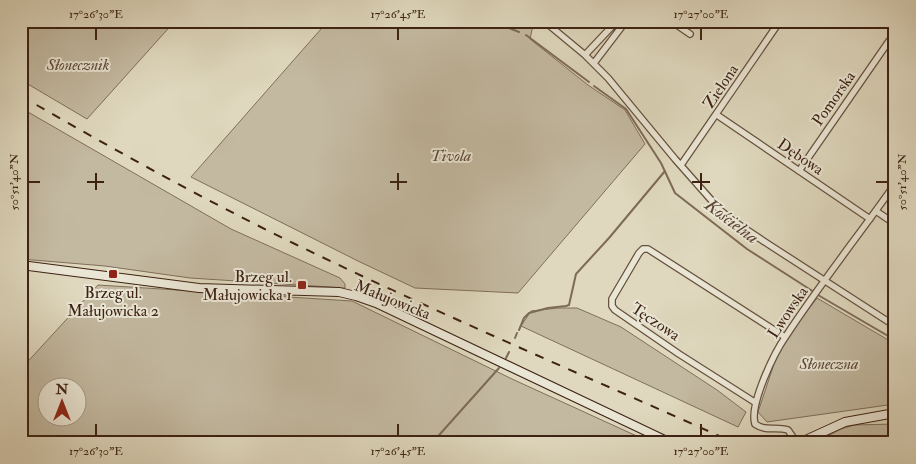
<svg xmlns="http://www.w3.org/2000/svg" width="916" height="464" font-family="'IM FELL Double Pica',serif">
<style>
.green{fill:#c3b9a1;stroke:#806e5a;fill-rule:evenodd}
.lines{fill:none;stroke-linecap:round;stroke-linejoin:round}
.stream{stroke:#7d6a57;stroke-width:2}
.street-tunnel{stroke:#bfb49c;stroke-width:5.5;stroke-dasharray:5.5 3;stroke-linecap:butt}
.street-casing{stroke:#66503e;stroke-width:8}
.secondary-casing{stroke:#3d2213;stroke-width:10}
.street{stroke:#eae6d5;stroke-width:5.5}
.secondary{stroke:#eae6d5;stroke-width:8}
.rail{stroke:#3d2213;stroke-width:2;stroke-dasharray:9 9;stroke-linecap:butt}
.ticks{fill:none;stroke:#3d2213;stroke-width:2}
.poi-dot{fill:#8f2418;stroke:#eae6d5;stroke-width:2}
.labels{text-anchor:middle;stroke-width:4;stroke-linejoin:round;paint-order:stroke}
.park-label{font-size:16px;font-style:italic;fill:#5e4836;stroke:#eae6d5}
.street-label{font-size:16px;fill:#3d2213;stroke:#eae6d5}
.poi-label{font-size:16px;fill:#3d2213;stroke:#eae6d5;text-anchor:end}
.water-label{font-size:18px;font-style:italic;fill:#5d4635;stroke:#eae6d5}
.neatline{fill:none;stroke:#3d2213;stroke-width:2}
.ticks-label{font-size:12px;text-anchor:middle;fill:#3d2213}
</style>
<rect width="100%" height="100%" fill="#dfd8be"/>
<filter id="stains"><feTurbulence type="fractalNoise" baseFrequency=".004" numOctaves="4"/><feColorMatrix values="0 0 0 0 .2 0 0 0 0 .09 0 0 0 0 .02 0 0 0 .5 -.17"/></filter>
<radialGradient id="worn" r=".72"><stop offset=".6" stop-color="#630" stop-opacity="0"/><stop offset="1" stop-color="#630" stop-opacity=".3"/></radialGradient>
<!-- green -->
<path class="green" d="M21 21H175L87 119 21 80Z
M328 21H534L530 39 588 85 625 110 645 144 518 293 415 288 358 261 191 177Z
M21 108 231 229 340 278 345 284V288L190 278 105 266 21 259Z
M98 285 352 301 512 379 652 443H21V369ZM78 386V416H48V386Z
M817 298 895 344V404L767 422 758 412 774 364 786 339Z
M558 308H577L621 327 717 390 746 412 738 427 521 326 531 311Z
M895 424V443H814L841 429 854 425Z"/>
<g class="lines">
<!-- stream -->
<path class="stream" d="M491 21 519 32
M526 35 589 82
M594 86 626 109 661 163 675 193 747 249 814 292
M818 295 895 340
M519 330 524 318 529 313 548 308 566 306 569 305 576 274 609 238 665 171
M515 338 517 333
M506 358 509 352
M432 443 499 368"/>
<!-- street-tunnel -->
<path class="street-tunnel" d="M889 41 895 33"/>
<defs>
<path id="street" d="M544 21 585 55 608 78 675 159 720 210 732 220 768 244 895 326
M671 21 690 34
M893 21 895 23
M585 55 617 21
M594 63 626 21
M717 115 870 219
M681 165 780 21
M799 171 889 41
M876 211 895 224
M756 403 679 354 615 310 612 306V299L639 253 643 249H648L785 337
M797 443 788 430C776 426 766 432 755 424 749 405 774 353 786 336 820 284 859 235 895 184"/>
<path id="secondary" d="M21 265 199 288 339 292 356 296 376 303 671 443
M799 443 845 422 895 413"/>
</defs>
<!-- street casing -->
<use href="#street" class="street-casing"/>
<!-- secondary casing -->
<use href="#secondary" class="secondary-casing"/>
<!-- street -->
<use href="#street" class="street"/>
<!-- secondary -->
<use href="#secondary" class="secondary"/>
<!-- rail -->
<path class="rail" d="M21 96C111 148 201 198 295 244 439 314 588 377 735 443"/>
</g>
<!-- ticks -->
<path class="ticks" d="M96 28V40M398 28V40M701 28V40M96 173V190M398 173V190M701 173V190M28 182H40M87 182H104M390 182H407M692 182H710M876 182H888M96 424V436M398 424V436M701 424V436"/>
<!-- markers -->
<g class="poi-dot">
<rect x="108" y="269" width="10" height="10" rx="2.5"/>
<rect x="297" y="280" width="10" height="10" rx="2.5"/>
</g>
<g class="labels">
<!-- park labels -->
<g class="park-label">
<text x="78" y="70">Słonecznik</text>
<text x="451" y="161">Tivola</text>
<text x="829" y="369">Słoneczna</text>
</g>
<!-- street labels -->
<g class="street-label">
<text transform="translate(720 86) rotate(-56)" y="6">Zielona</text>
<text transform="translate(833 98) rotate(-55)" y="6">Pomorska</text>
<text transform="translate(801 156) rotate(34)" y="6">Dębowa</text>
<text transform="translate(393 299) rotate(22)" y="6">Małujowicka</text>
<text transform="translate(787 312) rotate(-56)" y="6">Lwowska</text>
<text transform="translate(656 321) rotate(34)" y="6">Tęczowa</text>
</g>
<!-- poi labels -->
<g class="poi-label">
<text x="292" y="282">Brzeg ul.<tspan x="292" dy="18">Małujowicka 1</tspan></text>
<text x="113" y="298" text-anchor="middle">Brzeg ul.<tspan x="113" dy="18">Małujowicka 2</tspan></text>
</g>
<!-- water labels -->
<g class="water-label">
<text transform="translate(732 221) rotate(37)" y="6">Kościelna</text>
</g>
</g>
<!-- margin -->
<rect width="916" height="464" fill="none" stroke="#dfd8be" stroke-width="55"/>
<!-- north arrow -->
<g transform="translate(62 402)"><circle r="24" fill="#eae6d5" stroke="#a59887"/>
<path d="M0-4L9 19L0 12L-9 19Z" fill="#8f2418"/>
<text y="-8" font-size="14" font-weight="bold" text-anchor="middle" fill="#3d2213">N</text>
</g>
<rect x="28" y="28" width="860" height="408" class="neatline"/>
<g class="ticks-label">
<text x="96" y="18">17°26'30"E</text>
<text x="398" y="18">17°26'45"E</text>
<text x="701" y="18">17°27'00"E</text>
<text transform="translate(14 182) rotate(-90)" y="4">50°51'40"N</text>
<text transform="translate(902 182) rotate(-90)" y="4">50°51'40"N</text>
<text x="96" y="455">17°26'30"E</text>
<text x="398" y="455">17°26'45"E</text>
<text x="701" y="455">17°27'00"E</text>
</g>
<rect width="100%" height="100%" filter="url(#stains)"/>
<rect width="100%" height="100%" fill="url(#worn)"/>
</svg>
